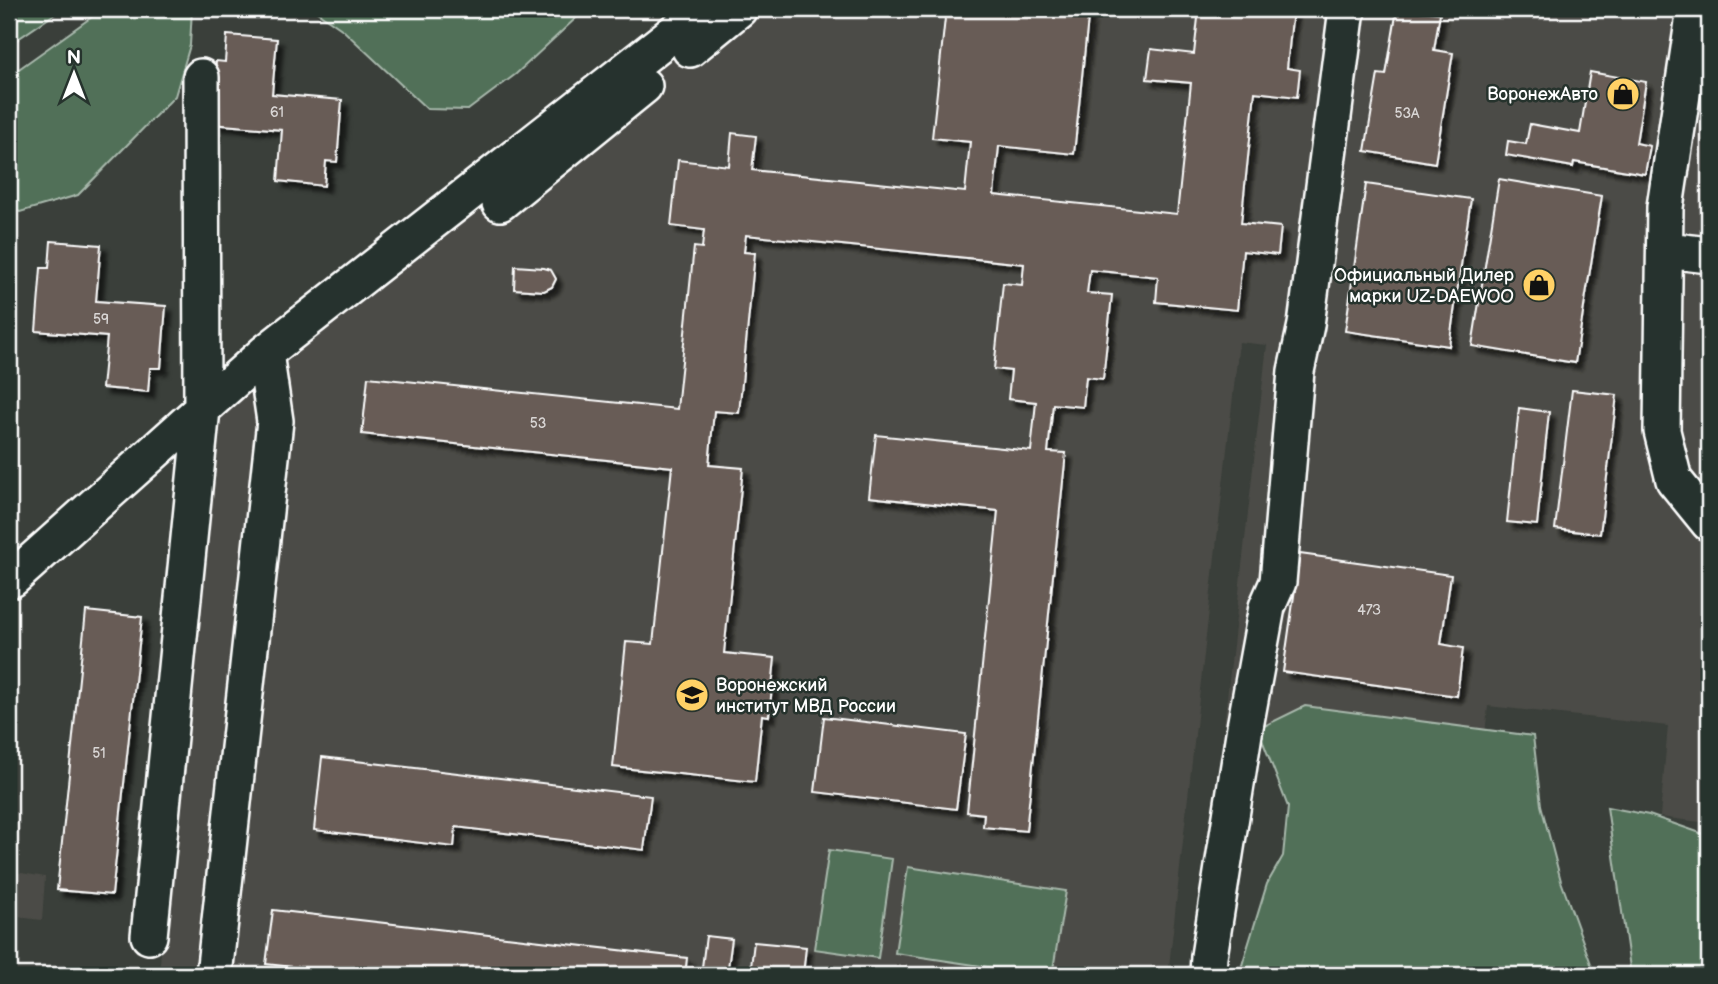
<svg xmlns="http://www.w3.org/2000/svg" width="1718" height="984" font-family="'Balsamiq Sans',sans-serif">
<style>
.built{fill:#4c4c47}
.green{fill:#517058;stroke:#a8b8ac;stroke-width:2}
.building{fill:#685c57;stroke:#fff;stroke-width:2;filter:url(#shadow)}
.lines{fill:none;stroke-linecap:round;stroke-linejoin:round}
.minor-casing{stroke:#fff;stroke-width:40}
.minor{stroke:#26332d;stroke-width:35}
.labels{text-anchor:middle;stroke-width:5;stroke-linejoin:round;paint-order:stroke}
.number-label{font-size:14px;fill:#d9d6d5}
.poi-label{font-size:18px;fill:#fff;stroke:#26332d;text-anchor:end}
</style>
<defs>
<filter id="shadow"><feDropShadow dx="6" dy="6" stdDeviation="2" flood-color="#0009"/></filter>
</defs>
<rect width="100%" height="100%" fill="#3a3f3a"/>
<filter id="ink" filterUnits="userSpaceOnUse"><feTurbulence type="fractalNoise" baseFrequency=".0143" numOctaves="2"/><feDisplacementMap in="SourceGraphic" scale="14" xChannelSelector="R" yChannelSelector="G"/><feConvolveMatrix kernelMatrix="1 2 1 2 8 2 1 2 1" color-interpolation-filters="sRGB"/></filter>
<g filter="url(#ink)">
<!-- built -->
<path class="built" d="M726 9H1709V823L1660 817 1668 726 1488 706 1483 753 1224 725 1267 345 1239 342 1168 975H159L209 414Z
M9 871 45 877 42 920 9 916Z"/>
<!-- green -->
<path class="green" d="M9 9H62L9 45Z
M103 9H192L190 45 175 96 78 195 20 212 9 208V76Z
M313 9H591L576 18 516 74 468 110 427 109 343 30Z
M1305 706 1533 736 1541 805 1561 881 1595 975H1239L1267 884 1283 856 1288 807 1258 729Z
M1607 807 1649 815 1709 836V975H1631Z
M829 850 892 859 878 958 814 949Z
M908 867 1066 891 1052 975H1040L895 953Z"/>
<!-- building -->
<path class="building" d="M946 9H1089L1074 154 999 146 994 195 1177 214 1191 83 1147 79 1151 49 1194 54 1199 9H1293L1287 68 1300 70 1297 97 1255 92 1241 223 1281 227 1278 255 1243 251 1237 310 1156 302 1158 277 1090 270 1087 293 1112 295 1103 379 1086 377 1083 407 1053 404 1048 452 1066 453 1026 831 983 827 984 814 967 812 998 511 869 497 876 435 1031 451 1036 402 1008 399 1011 371 994 369 1003 283 1022 285 1024 264 746 235 744 252 755 253 739 413 714 411 709 465 743 468 724 653 775 658 769 716 762 715 755 782 613 767 626 642 653 644 672 467 362 434 368 377 677 409 694 247 702 248 704 230 671 226 678 160 729 166 732 133 756 136 752 170 965 192 970 142 932 138Z
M1397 9 1440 13 1434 50 1453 53 1435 163 1365 151 1378 74 1386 75Z
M227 35 277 39 272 94 342 100 337 162 326 161 324 186 278 181 282 130 211 124 216 61 225 62Z
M1590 72 1646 82 1636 143 1650 146 1645 174 1574 162 1573 167 1506 155 1508 141 1526 144 1530 124 1580 133Z
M1499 179 1602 196 1575 363 1472 346Z
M1366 184 1471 199 1449 346 1345 331Z
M51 241 101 245 96 301 166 306 161 368H150L148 392 102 388 107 337 36 331 41 268H49Z
M515 266 544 268 551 270 556 279 552 287 544 291 514 289Z
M1707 333 1709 334V370L1702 369Z
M1572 390 1617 395 1600 534 1555 529Z
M1519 408 1549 412 1537 525 1507 522Z
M1300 554 1451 575 1441 644 1463 648 1457 696 1283 672Z
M86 611 142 617 112 895 57 890Z
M824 717 966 734 956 809 815 792Z
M322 757 651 796 644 850 456 827 454 847 314 830Z
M273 910 687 958 685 975H366L266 964Z
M706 936 732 939 727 975H701Z
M754 942 806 947 803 975H750Z"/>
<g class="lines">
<defs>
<path id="minor" d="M1695 9 1665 207 1662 431 1674 480 1709 523
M690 49 739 9
M500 203 644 86
M1666 250 1709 255
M9 579H12L202 409 201 77
M149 936 202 409 265 353 704 9
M214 975 275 421 265 353
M1208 975 1209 956 1245 727 1267 607 1278 582 1296 371 1306 325 1347 9"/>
</defs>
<!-- minor casing -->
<use href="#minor" class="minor-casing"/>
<!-- minor -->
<use href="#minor" class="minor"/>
</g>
</g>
<!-- icons -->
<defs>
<symbol id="shop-disc" viewBox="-11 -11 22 22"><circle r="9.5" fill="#ffd166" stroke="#26332d"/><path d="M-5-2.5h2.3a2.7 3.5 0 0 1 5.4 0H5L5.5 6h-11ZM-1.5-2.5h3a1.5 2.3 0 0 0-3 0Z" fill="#111"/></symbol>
<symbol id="university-disc" viewBox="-11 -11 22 22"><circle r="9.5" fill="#ffd166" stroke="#26332d"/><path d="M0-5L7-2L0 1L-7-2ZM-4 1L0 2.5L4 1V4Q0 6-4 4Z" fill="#111"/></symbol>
</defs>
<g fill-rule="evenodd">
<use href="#shop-disc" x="1604" y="75" width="38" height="38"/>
<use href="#shop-disc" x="1520" y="266" width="38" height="38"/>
<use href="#university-disc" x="673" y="676" width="38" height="38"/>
</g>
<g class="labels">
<!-- number labels -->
<g class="number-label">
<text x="277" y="117">61</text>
<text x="1407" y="118">53А</text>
<text x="101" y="324">59</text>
<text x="538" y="428">53</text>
<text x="1369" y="615">47З</text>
<text x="99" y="758">51</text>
</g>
<!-- poi labels -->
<g class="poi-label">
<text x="1598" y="100">ВоронежАвто</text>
<text x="1514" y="281">Официальный Дилер<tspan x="1514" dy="21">марки UZ-DAEWOO</tspan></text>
<text x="716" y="691" text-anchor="start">Воронежский<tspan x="716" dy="21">институт МВД России</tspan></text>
</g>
</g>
<!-- margin -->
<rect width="1718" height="984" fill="none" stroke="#26332d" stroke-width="35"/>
<rect x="18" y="18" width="1683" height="949" fill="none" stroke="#fff" stroke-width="2.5" filter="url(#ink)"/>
<!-- north arrow -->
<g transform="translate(74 74)" stroke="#26332d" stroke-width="5" paint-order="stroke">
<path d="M0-5L12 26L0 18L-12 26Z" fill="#ffffff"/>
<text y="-10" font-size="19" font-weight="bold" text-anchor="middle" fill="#ffffff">N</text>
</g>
</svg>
